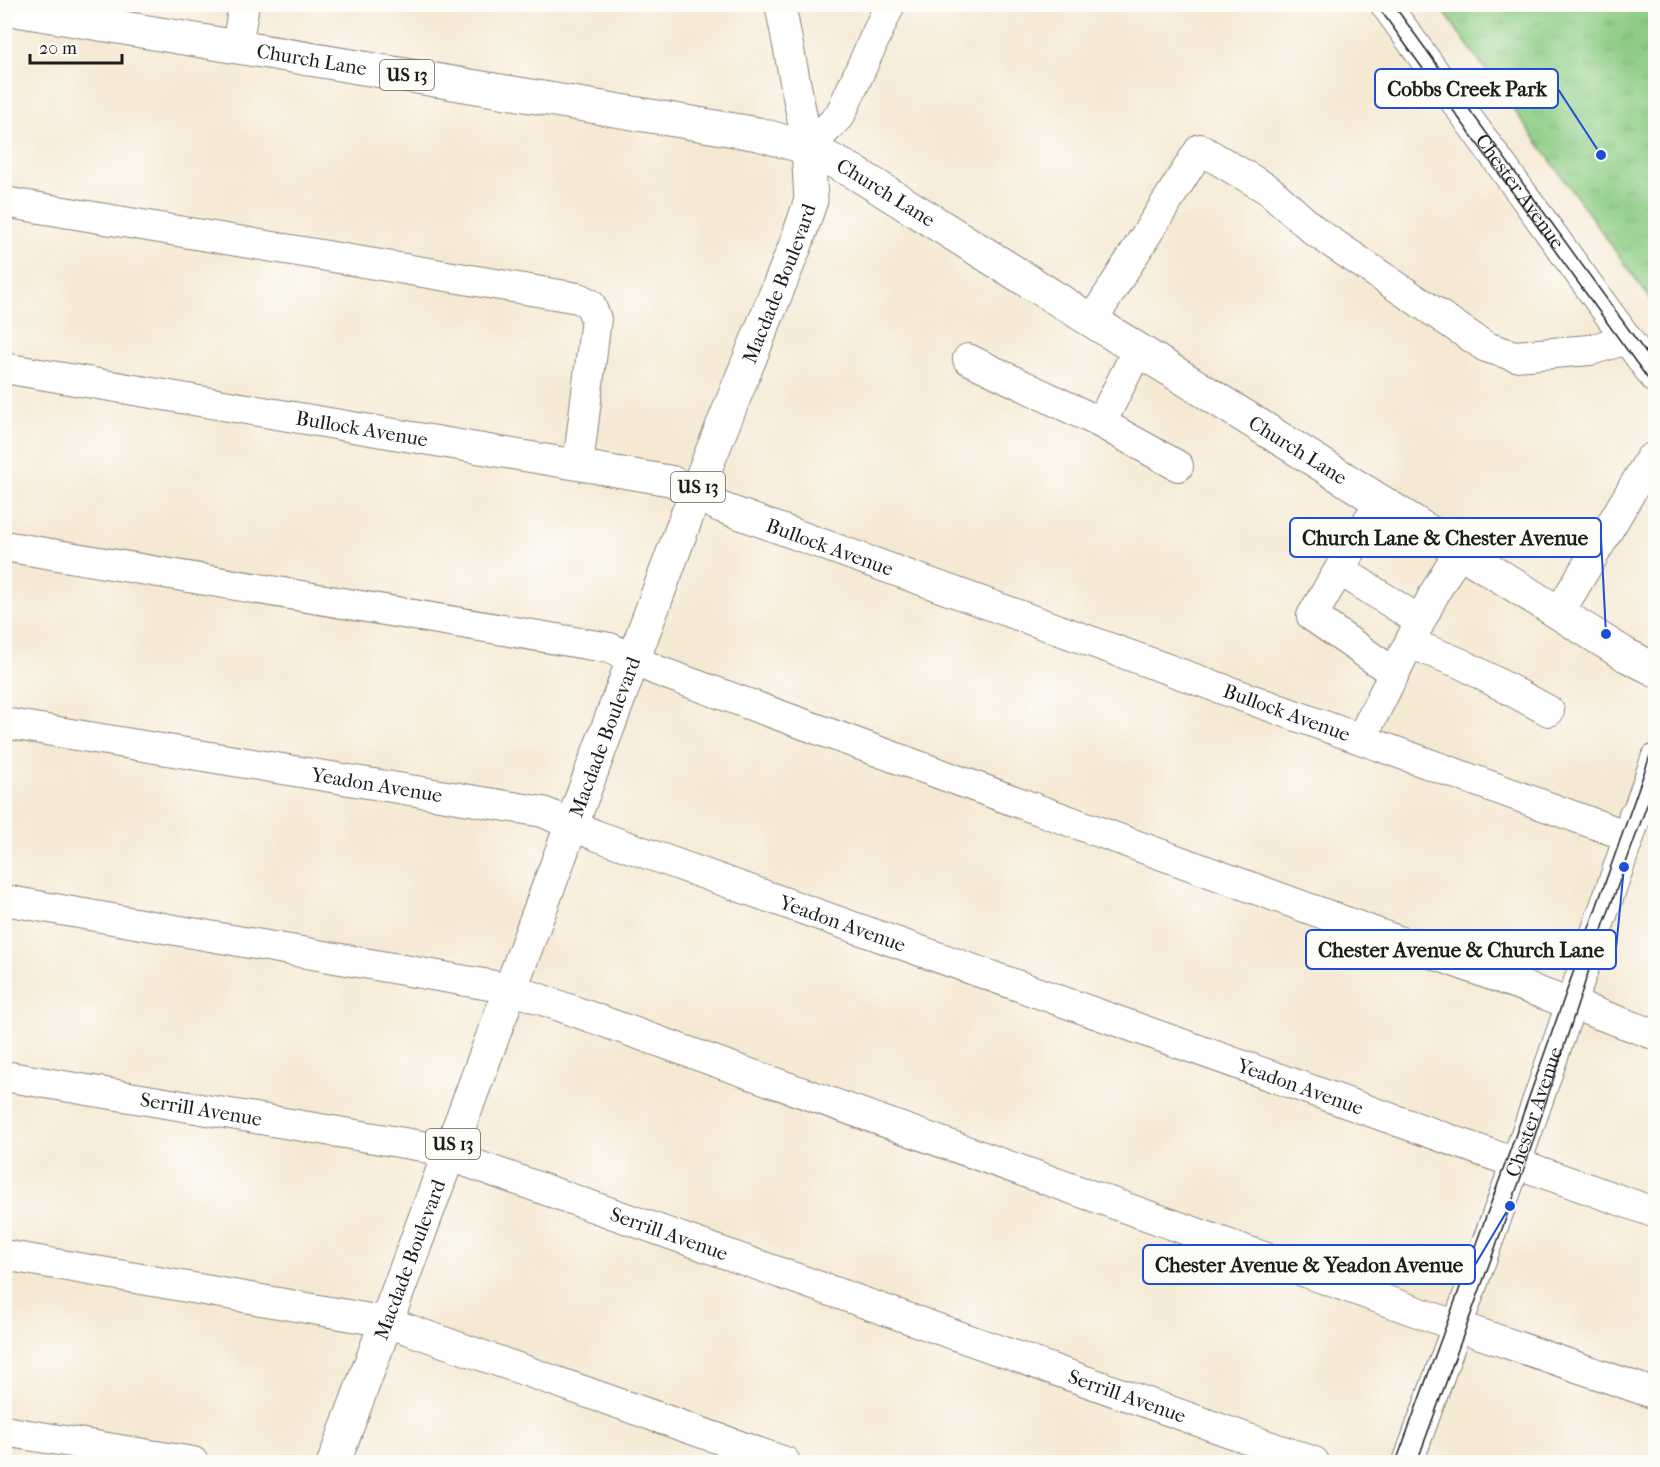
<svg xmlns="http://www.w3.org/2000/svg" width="1660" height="1467" font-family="'IM FELL French Canon',serif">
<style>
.grass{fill:url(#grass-tufts);stroke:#547450;stroke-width:1.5}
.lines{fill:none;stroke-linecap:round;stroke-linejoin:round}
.minor-casing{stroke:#898278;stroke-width:32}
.major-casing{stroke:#898278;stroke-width:35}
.minor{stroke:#fff;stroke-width:30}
.major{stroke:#fff;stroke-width:33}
.tram{stroke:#1c1c1c;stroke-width:1.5}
.labels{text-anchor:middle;stroke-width:6;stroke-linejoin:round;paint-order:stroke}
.shield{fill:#fdfcf7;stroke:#605f5e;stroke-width:1.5}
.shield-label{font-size:18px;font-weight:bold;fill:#1c1c1c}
.street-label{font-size:20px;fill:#1c1c1c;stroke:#fdfcf7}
.leader{fill:none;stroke:#1d4ed8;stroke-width:2}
.callout-dot{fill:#1d4ed8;stroke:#fdfcf7;stroke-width:2}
.callout{fill:#fdfcf7;stroke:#1d4ed8;stroke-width:2}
.callout-label{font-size:21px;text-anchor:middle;font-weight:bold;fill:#1c1c1c}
</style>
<defs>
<pattern id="grass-tufts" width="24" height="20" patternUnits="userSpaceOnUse" patternTransform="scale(1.5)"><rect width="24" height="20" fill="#8ccc84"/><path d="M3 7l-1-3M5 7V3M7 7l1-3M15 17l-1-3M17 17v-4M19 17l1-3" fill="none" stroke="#78af71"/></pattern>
</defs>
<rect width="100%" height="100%" fill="#fdfcf7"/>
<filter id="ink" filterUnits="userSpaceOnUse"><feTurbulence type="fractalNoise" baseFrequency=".0167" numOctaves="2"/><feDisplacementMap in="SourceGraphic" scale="12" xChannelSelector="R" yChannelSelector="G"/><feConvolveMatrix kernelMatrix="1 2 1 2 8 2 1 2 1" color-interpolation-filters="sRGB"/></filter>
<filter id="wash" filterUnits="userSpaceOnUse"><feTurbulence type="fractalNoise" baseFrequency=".008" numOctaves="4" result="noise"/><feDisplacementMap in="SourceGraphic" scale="24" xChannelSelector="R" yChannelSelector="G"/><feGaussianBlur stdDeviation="1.35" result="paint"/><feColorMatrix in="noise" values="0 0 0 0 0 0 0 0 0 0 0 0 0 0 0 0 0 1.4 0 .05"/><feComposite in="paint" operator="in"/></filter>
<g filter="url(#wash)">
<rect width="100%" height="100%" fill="#f6e9d4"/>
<!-- grass -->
<path class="grass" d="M1439 5H1655V306Z"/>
</g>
<g filter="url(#ink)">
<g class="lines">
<defs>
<g id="minor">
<path d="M780 4 808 148"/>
<path id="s1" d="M1385 4 1656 379"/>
<path d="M237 47 244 4"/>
<path d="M808 148 840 115 890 4"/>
<path d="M4 202 578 298 590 304 596 319 578 465"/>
<path d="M1092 321 1200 149 1269 190 1316 232 1486 347 1515 356 1590 350 1627 339"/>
<path d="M1138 349 1101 423 1178 466"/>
<path d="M968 359 1101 423"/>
<path id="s2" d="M4 368 672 481 720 507 1628 836"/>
<path d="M1380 501 1312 616 1394 673"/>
<path d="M4 546 610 648 658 671 1656 1035"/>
<path d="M1340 570 1420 621"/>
<path d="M1559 613 1650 459 1656 456"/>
<path d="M1410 643 1462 664 1549 711"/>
<path id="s3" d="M4 723 543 812 595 835 1656 1213"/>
<path d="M1361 739 1435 592 1459 551"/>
<path d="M4 900 512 989 1457 1326 1656 1394"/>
<path id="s4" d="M4 1076 422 1146 1314 1462"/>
<path d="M4 1255 387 1322 785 1462"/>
<path d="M4 1431 193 1462"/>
<path id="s5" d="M1408 1462 1516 1163 1656 759"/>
</g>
<g id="major">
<path id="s6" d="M4 8 758 134 808 148 854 172 1626 655 1656 670"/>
<path d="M1635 816 1656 795"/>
<path id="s7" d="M334 1462 695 494 796 244 811 200 808 148"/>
</g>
</defs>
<!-- minor casing -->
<use href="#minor" class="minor-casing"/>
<!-- major casing -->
<use href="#major" class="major-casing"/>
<!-- minor -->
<use href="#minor" class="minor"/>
<!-- major -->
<use href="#major" class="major"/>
<!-- tram -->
<path class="tram" d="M1376 4 1656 390
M1393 4 1656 367
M1396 1462 1507 1159 1656 739
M1417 1462 1525 1166 1604 924 1656 780"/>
</g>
</g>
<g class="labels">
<!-- shield labels -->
<g class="shield">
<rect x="380" y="60" width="54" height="30" rx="4.5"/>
<rect x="671" y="472" width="54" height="30" rx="4.5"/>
<rect x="426" y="1129" width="54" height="30" rx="4.5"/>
</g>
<g class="shield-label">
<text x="407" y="81">US 13</text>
<text x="698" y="493">US 13</text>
<text x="453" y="1150">US 13</text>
</g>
<!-- street labels -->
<g class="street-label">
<text dy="7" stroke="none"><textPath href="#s6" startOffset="312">Church Lane</textPath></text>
<text dy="7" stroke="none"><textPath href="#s1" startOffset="231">Chester Avenue</textPath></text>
<text dy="7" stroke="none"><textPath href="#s6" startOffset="906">Church Lane</textPath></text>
<text dy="7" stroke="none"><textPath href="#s7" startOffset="1260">Macdade Boulevard</textPath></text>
<text dy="7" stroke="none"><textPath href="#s2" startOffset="363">Bullock Avenue</textPath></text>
<text dy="7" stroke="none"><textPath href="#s6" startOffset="1392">Church Lane</textPath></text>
<text dy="7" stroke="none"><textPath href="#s2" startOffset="849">Bullock Avenue</textPath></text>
<text dy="7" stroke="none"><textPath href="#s2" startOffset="1335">Bullock Avenue</textPath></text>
<text dy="7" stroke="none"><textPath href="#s7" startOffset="774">Macdade Boulevard</textPath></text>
<text dy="7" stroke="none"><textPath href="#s3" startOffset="378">Yeadon Avenue</textPath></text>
<text dy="7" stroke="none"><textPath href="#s3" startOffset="866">Yeadon Avenue</textPath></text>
<text dy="7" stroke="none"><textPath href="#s3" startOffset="1352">Yeadon Avenue</textPath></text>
<text dy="7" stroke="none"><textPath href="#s4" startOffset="200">Serrill Avenue</textPath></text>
<text dy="7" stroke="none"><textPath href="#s5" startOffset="372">Chester Avenue</textPath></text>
<text dy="7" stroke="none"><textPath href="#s4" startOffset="686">Serrill Avenue</textPath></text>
<text dy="7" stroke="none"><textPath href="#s7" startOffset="216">Macdade Boulevard</textPath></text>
<text dy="7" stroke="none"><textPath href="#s4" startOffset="1172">Serrill Avenue</textPath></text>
</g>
</g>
<!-- callouts -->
<path class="leader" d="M1601 155L1558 89M1606 634L1601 538M1624 867L1616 949M1510 1206L1475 1265"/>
<g class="callout-dot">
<circle cx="1601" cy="155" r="6"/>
<circle cx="1606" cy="634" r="6"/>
<circle cx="1624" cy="867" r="6"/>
<circle cx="1510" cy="1206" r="6"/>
</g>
<g class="callout">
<rect x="1375" y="69" width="183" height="39" rx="6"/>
<rect x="1290" y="518" width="311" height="39" rx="6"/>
<rect x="1306" y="930" width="310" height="39" rx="6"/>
<rect x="1143" y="1245" width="332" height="39" rx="6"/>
</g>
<g class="callout-label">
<text x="1467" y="96">Cobbs Creek Park</text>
<text x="1445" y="545">Church Lane &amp; Chester Avenue</text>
<text x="1461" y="957">Chester Avenue &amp; Church Lane</text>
<text x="1309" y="1272">Chester Avenue &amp; Yeadon Avenue</text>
</g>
<!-- margin -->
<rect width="1660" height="1467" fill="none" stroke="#fdfcf7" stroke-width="24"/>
<!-- scale -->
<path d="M30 54v9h92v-9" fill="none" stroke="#1c1c1c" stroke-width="3"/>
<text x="39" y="54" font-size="18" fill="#1c1c1c" stroke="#fdfcf7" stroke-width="4.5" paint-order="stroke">20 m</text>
</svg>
